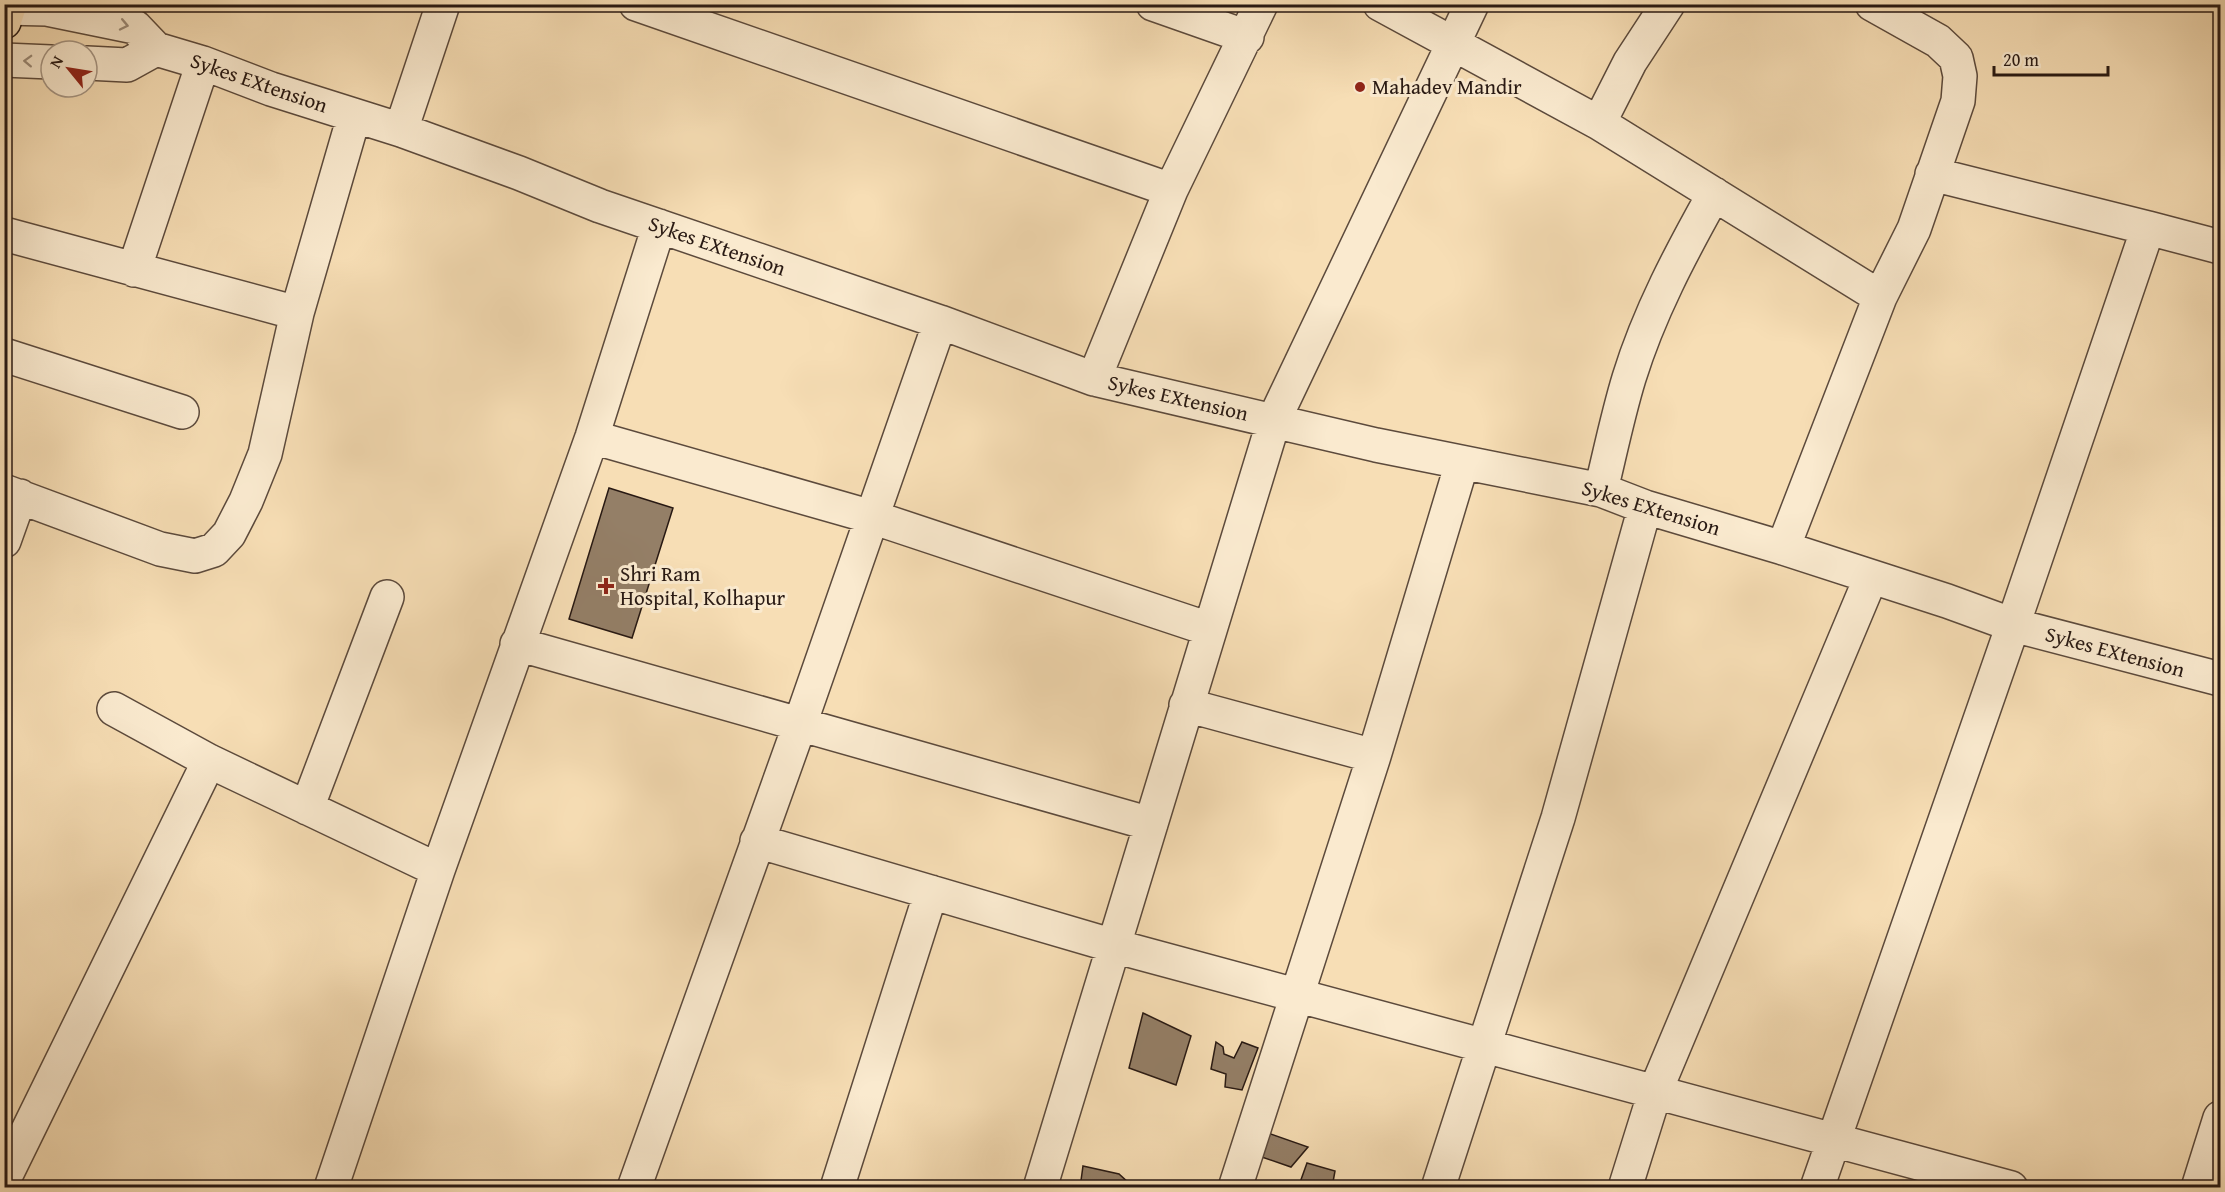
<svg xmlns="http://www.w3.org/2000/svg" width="2225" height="1192" font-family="'Gentium Book Plus',serif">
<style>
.building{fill:#947f67;stroke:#281913;stroke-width:1.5}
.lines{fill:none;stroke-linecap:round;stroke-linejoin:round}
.minor-casing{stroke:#5c4a3c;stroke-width:36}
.major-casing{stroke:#281913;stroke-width:36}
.minor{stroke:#faeacf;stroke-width:33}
.major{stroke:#f7deb5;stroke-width:33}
.oneway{stroke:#9c8c7a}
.poi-dot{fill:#8f2418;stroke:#faeacf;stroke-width:2}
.labels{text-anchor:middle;stroke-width:6;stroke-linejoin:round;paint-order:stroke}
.street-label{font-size:21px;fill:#281913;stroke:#faeacf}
.poi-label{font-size:21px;fill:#281913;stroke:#faeacf;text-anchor:start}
</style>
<rect width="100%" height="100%" fill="#f7deb5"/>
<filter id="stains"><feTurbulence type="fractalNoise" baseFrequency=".00333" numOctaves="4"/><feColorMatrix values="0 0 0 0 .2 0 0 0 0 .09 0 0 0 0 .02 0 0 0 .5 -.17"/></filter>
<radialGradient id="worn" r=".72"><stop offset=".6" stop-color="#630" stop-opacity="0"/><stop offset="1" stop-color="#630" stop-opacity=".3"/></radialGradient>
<!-- building -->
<path class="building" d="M609 488 673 508 632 638 569 619Z
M1143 1013 1191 1036 1176 1085 1129 1068Z
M1216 1042 1223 1047 1224 1054 1234 1058 1242 1042 1258 1048 1242 1090 1225 1087 1226 1074 1211 1069Z
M1262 1131 1308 1147 1291 1167 1253 1154Z
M1307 1163 1335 1171 1333 1182 1350 1188H1298Z
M1083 1166 1119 1174 1129 1183 1145 1188H1080Z"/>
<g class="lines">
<defs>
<path id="minor" d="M636 4 1171 190
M1153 4 1247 37
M1380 4 1599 123 1880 297
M4 8 47 9 135 27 156 49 203 63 271 89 401 130 519 173 600 206 940 322 1094 379 1376 445 1601 490 1645 507 1783 548 1947 601 2013 625 2220 679
M4 60 51 62
M87 63 127 65 156 49
M1599 123 1630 62 1668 4
M401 130 443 4
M1932 174 2148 228
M4 234 297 313
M134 270 203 63
M4 355 182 412
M1094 379 1171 190 1261 4
M592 437 872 517 1209 629
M1601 490C1610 453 1618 414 1629 378 1649 313 1681 253 1714 194
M4 491 160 549 195 556 214 550 229 534 246 501 265 454 297 313 354 116
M4 541 20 496
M1783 548 1880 297 1914 229 1958 101 1960 76 1956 58 1938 41 1872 4
M517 644 1151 824
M1186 705 1374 756
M114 709 209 761 438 870
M307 808 387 597
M757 841 1114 946 2011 1188
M4 1179 209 761
M331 1188 438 870 592 437 659 226
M634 1188 800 724 940 322
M837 1188 931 892
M1040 1188 1274 420 1472 4
M1235 1188 1374 756 1462 463
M1438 1188 1558 818 1645 507
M1625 1188 1655 1092 1871 577
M1817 1188 2013 625 2148 228 2220 247
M2198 1188 2220 1118"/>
<path id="major" d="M4 22 10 4"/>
</defs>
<!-- minor casing -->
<use href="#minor" class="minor-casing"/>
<!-- major casing -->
<use href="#major" class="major-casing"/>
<!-- minor -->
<use href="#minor" class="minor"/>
<!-- major -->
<use href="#major" class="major"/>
</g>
<!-- one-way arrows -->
<defs><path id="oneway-chevron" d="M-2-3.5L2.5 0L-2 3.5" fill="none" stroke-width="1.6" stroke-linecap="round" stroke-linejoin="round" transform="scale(1.5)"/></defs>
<g class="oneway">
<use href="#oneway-chevron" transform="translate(124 25) rotate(12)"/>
<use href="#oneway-chevron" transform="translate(28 61) rotate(-178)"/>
</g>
<!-- markers -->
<g class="poi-dot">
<circle cx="1360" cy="87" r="6"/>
<path d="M603 577h6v6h6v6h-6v6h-6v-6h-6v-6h6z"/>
</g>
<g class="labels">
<!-- street labels -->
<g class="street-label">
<text transform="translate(259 83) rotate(19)" y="7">Sykes EXtension</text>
<text transform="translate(717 246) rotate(19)" y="7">Sykes EXtension</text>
<text transform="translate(1178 398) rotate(13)" y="7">Sykes EXtension</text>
<text transform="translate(1651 508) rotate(17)" y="7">Sykes EXtension</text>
<text transform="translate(2115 652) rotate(15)" y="7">Sykes EXtension</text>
</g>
<!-- poi labels -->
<g class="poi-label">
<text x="1372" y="94">Mahadev Mandir</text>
<text x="620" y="581">Shri Ram<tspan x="620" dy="24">Hospital, Kolhapur</tspan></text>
</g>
</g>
<!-- margin -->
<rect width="2225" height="1192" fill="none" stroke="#f7deb5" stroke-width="24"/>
<rect x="6" y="6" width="2213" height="1180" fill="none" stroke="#281913" stroke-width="3"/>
<rect x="12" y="12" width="2201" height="1168" fill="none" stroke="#281913" stroke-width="1.5"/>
<!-- north arrow -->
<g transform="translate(69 69) rotate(300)"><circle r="28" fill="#faeacf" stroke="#a69684" stroke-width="1.5"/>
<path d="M0-4.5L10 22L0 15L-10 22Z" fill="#8f2418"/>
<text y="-9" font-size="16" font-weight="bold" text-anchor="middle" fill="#281913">N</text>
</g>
<!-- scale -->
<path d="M1994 66v9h114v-9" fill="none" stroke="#281913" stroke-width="3"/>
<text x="2003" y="66" font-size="18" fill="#281913" stroke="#faeacf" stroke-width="4.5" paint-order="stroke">20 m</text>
<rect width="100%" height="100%" filter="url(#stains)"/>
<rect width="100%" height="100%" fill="url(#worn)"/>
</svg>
